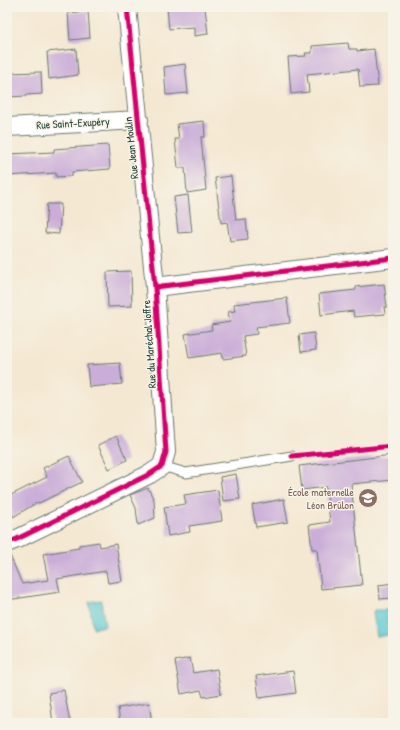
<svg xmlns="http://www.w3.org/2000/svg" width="400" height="730" font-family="'Patrick Hand',sans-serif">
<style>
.water{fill:#5bc8d2;stroke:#3d8283}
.building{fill:#caadd8}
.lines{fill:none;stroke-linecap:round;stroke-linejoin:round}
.lane-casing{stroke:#6a796b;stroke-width:11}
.street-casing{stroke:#6a796b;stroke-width:20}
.lane{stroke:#fff;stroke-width:9}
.street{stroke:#fff;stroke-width:18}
.cycleway-casing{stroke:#f7f3e8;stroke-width:8}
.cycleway{stroke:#d6006c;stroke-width:5}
.labels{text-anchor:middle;stroke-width:3;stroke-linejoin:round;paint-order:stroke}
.street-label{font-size:11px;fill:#1f3d34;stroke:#f7f3e8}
.education-label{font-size:11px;fill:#785e54;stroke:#f7f3e8;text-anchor:end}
</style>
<rect width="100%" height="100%" fill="#f7f3e8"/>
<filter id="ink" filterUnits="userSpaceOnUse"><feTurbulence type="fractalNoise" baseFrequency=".025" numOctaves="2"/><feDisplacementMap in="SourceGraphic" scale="8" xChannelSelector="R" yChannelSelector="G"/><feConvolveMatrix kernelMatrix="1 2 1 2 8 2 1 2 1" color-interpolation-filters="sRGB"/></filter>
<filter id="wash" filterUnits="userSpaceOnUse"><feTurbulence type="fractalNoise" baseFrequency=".012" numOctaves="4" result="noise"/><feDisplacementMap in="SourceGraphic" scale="16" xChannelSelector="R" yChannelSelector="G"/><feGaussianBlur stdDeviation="0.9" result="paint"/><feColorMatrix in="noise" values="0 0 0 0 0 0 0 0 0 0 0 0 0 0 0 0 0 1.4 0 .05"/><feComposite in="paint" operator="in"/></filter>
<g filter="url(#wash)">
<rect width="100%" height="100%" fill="#f4e8d2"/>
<!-- water -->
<path class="water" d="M101 600 105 626 93 628 89 602Z
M374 610H393V634L377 637 373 613Z"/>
<g id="blocks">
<!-- building -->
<path class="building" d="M176 7H205L208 34 194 36V27L169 29 167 8Z
M88 11 90 38 70 40 68 13Z
M348 43 349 49H357V51L374 49 378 86 360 87 358 69 307 74 309 92 291 94 288 57 306 56 305 53H312V46Z
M76 49 78 75 49 79 47 52Z
M185 64 188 93 166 95 164 67Z
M41 72 42 94 26 95V96L8 97 7 73Z
M204 121 205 137H201L206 190 187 193 185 168H178L175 139H179L177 124Z
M108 145 110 169 72 172V176L56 177V173L7 176V154L54 152V149Z
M231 176 236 220 246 219 248 239 230 241 227 222 221 223 215 178Z
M188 195 192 232 178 233 174 197Z
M47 204H61L59 234 45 233Z
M131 271 132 306 108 307 107 272Z
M384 284 387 307H384L385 314 354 317 353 311 321 315 319 294 356 290V287Z
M287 298 290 323 256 327 257 334 243 336 246 356 223 359 222 353 189 358 185 334 212 330 211 325 230 322 228 312 235 311 234 304Z
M314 333 316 350 301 352 299 335Z
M120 363 122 384 89 387 87 365Z
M116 436 127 460 109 469 98 445Z
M393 455V480L351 484 362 585 321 589 317 549H312L309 525 330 522 326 487 302 490 299 466Z
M69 456 82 482 39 503 38 502 13 517 9 496 47 477 43 468Z
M236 474 240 499 223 501 220 477Z
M148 488 154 500 155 518 138 525 136 508 130 495Z
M218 490 222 521 189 526 190 532 168 536 164 507 186 504 184 495Z
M284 499 288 522 256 527 252 505Z
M99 542 100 547 116 544 122 581 108 583 106 571 57 579 60 592 7 600V553H9L22 584 48 580 43 554 79 548V545Z
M393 583V598L380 599 379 585Z
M190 658 193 673 217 669 221 694 203 697 201 690 181 694 175 661Z
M293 671 296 693 259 698 256 676Z
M64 690 70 723H53L49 693Z
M149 703 152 723H120L118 708Z"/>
</g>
</g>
<g filter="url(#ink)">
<use href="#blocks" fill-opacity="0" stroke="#6a796b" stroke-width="1"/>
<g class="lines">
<defs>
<path id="lane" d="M162 466 186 473 292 456"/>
<path id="street" d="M127 7 155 287
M7 127 139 120
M7 543 17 539 150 474 162 466 166 452 155 287 393 258"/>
</defs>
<!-- lane casing -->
<use href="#lane" class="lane-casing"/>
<!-- street casing -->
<use href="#street" class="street-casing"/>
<!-- lane -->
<use href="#lane" class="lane"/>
<!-- street -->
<use href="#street" class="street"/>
<defs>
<path id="cycleway" d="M127 7 155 287
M292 456 393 446
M7 543 17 539 150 474 162 466 166 452 155 287 393 258"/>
</defs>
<!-- cycleway casing -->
<use href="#cycleway" class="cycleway-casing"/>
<!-- cycleway -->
<use href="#cycleway" class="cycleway"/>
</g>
</g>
<!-- icons -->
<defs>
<symbol id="school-disc" viewBox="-11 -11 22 22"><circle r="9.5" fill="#8d6e63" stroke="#f7f3e8"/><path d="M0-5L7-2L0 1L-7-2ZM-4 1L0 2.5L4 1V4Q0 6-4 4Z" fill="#fff"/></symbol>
</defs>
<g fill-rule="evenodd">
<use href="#school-disc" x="357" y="487" width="22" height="22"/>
</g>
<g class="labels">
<!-- street labels -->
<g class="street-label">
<text transform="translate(73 123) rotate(-3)" y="4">Rue Saint-Exupéry</text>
<text transform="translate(131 148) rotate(-96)" y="4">Rue Jean Moulin</text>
<text transform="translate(149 344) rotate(-94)" y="4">Rue du Maréchal Joffre</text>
</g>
<!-- education labels -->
<g class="education-label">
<text x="354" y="496">École maternelle<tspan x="354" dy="13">Léon Brûlon</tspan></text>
</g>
</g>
<!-- margin -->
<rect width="400" height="730" fill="none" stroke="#f7f3e8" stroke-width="24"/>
</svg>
